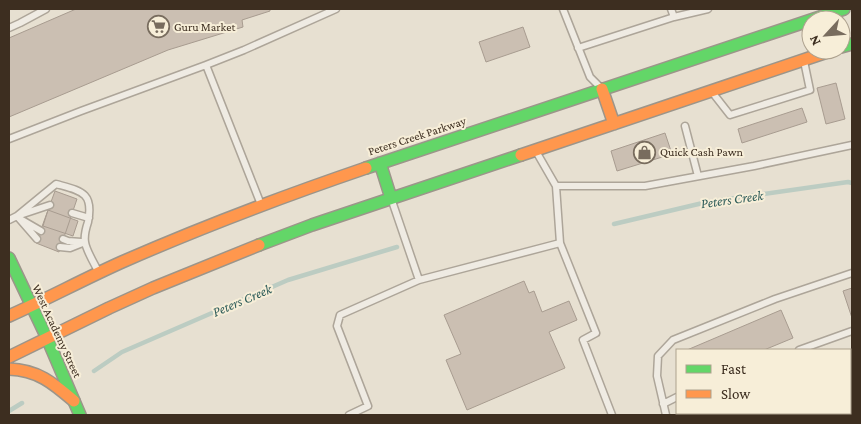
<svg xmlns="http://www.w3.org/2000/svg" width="861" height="424" font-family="'Crimson Pro',serif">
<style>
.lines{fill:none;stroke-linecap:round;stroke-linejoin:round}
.stream{stroke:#bcccc2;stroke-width:4.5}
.building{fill:#cbbfb2;stroke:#a89c90}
.lane-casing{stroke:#ada599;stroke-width:9}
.street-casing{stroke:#ada599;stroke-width:15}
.fast-casing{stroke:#9c958a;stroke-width:14}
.slow-casing{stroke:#9c958a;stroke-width:14}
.lane{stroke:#efebe3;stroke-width:6}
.street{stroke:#efebe3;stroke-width:12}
.fast{stroke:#63d668;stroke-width:11}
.slow{stroke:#ff974d;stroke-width:11}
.labels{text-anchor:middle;stroke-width:4;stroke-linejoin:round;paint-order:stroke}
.poi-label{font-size:12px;fill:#3d2e20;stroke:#f7eed8;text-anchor:start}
.street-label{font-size:12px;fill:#3d2e20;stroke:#f7eed8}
.water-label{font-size:14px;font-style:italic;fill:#2f5d5a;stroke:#f7eed8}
</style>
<rect width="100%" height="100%" fill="#e7e0d1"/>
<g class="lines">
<!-- stream -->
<path class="stream" d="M614 224 707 202 848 182 852 183
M94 371 122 352 288 280 397 247
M9 411 22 403"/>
</g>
<!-- building -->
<path class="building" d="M76 9H270V11L242 20 243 27 168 50 9 117V38Z
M523 27 530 47 486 62 479 42Z
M836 83 845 119 826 124 817 88Z
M802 108 807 122 742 143 738 129Z
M665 133 672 154 617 171 611 151Z
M55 191 77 199 59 252 36 243Z
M48 210 78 221 73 236 43 226Z
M524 281 529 293 534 291 542 312 569 301 577 320 549 332 565 368 467 410 446 360 461 354 444 315Z
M852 288V318L843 291Z
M781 310 793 338 764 350H687Z"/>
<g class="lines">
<defs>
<path id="lane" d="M563 9 590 77 600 87
M674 17 708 9
M9 28 20 23 46 9
M578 48 674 17 671 9
M712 92 730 115 810 90 804 61
M685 126 698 176
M9 139 81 111 206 65
M537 153 556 186H645L754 166 852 145
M556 186 560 243 596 333 583 340 612 415
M392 201 419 280
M260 202 206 65 244 50 336 9
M72 213 89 218
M23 214 50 205
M17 216 37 239
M9 220 17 216 56 184C81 191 94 192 88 222 86 228 84 236 85 242 86 250 94 263 98 271
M22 220 41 231
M63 239 68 241 81 242
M60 247 70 248 85 242
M799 350 852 331
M663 404 677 397
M349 415 368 406 337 326 340 315 419 280 560 243
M666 415 657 376 658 356 673 340 775 299 852 273"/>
<path id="street" d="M850 373 852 372
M738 415 745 413"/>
<path id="fast" d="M841 47 852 44
M380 163 391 198
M366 168 844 9
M259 245 312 225 521 155
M9 258 47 338 80 415"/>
<path id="slow" d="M602 89 614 124
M521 155 833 50
M9 316C47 299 84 279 122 262 202 227 284 196 366 168
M9 357 109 308 153 288 259 245
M9 369C38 370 53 383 74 401"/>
</defs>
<!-- lane casing -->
<use href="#lane" class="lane-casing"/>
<!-- street casing -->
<use href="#street" class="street-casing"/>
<!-- fast casing -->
<use href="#fast" class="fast-casing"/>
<!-- slow casing -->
<use href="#slow" class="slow-casing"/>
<!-- lane -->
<use href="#lane" class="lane"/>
<!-- street -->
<use href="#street" class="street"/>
<!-- fast -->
<use href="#fast" class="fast"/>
<!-- slow -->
<use href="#slow" class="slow"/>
</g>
<!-- icons -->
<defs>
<symbol id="supermarket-ring" viewBox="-11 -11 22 22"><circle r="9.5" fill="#f7eed8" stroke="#786c5e" stroke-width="1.5"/><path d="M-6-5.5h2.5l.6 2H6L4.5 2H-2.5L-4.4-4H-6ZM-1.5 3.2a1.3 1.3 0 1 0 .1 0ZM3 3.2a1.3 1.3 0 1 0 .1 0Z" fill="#786c5e"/></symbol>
<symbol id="shop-ring" viewBox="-11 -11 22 22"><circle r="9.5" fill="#f7eed8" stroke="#786c5e" stroke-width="1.5"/><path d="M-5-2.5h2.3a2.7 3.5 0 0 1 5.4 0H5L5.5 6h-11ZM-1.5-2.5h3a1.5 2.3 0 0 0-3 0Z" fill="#786c5e"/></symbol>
</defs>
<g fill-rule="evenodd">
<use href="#supermarket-ring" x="146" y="14" width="25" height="25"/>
<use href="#shop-ring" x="632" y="140" width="25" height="25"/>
</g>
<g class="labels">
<!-- poi labels -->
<g class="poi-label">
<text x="174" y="31">Guru Market</text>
<text x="660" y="156">Quick Cash Pawn</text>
</g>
<!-- street labels -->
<g class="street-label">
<text transform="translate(417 136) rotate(-18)" y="4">Peters Creek Parkway</text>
<text transform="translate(57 331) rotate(65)" y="4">West Academy Street</text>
</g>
<!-- water labels -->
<g class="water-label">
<text transform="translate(732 199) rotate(-8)" y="5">Peters Creek</text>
<text transform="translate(242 300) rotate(-23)" y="5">Peters Creek</text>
</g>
</g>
<!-- border -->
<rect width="861" height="424" fill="none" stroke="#3d2e20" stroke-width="20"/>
<!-- legend -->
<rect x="676" y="349" width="175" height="65" fill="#f7eed8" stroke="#ada18e"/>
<rect x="686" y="365" width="25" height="8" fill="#63d668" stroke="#ada18e"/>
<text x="721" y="374" font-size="15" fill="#3d2e20">Fast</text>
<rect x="686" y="390" width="25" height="8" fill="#ff974d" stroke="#ada18e"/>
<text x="721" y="399" font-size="15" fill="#3d2e20">Slow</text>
<!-- north arrow -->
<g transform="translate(826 35) rotate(244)"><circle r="24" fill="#f7eed8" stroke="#ada18e"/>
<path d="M0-4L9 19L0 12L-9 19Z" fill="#786c5e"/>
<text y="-8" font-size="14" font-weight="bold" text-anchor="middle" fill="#3d2e20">N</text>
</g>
</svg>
